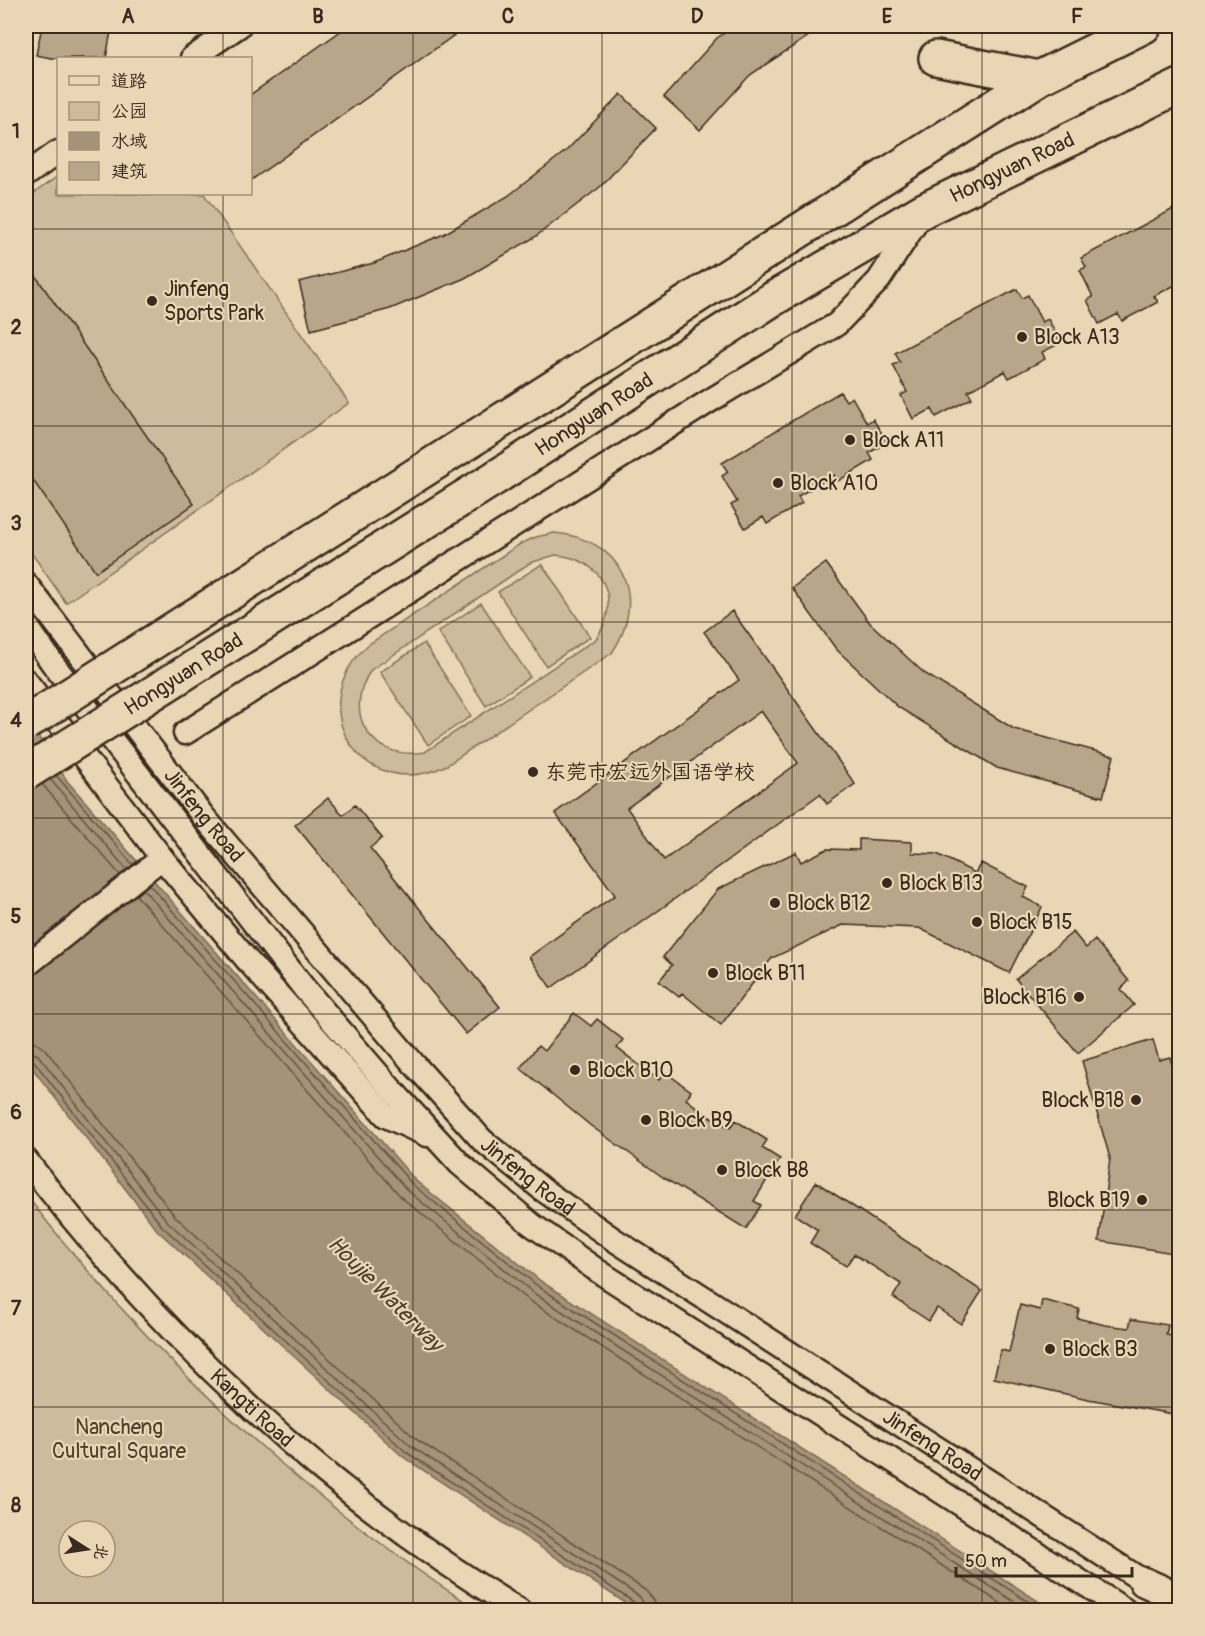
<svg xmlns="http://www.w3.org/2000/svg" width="1205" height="1636" font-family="Pangolin,'LXGW WenKai TC',sans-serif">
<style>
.green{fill:#ceba9c;stroke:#84725d;stroke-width:1.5;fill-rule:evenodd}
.water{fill:#a69279;stroke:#7b6855;stroke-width:1.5}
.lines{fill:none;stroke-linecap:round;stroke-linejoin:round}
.shore{stroke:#665442;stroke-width:1.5}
.building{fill:#b9a68a;stroke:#3b2a1e;stroke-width:1.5;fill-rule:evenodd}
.minor-casing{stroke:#3b2a1e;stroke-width:27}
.major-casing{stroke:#3b2a1e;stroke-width:33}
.highway-casing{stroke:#3b2a1e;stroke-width:38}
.minor{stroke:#ead6b4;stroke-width:22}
.major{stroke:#ead6b4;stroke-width:28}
.highway{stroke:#ead6b4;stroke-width:33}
.highway-bridge-casing{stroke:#3b2a1e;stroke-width:38;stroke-linecap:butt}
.highway-bridge{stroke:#ead6b4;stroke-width:33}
.grid{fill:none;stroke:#3b2a1e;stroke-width:1.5;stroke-opacity:0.55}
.poi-dot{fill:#3b2a1e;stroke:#ead6b4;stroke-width:2}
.labels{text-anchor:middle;stroke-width:4.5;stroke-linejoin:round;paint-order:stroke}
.street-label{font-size:21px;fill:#3b2a1e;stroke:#ead6b4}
.poi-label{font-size:21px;fill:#3b2a1e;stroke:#ead6b4;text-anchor:start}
.park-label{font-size:21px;fill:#514031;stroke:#ead6b4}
.water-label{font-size:22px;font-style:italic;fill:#503f30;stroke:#ead6b4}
.neatline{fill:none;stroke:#3b2a1e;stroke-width:2}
.grid-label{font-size:20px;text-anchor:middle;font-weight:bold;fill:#3b2a1e}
</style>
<rect width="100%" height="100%" fill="#ead6b4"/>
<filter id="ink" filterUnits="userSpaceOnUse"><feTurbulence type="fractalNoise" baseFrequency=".0167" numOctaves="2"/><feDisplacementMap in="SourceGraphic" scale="12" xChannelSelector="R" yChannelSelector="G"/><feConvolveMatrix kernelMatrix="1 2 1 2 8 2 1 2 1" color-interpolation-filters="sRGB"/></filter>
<g filter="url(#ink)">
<!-- green -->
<path class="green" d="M58 176V194H204L349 403 66 603 26 545V199Z
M554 533C622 538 649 597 612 653L447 765C363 807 298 706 369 644L520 544 536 537ZM555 555C603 558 623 600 596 639L425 752C372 762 341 714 371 670L530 563Z
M542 564 590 637 546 666 498 592Z
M481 603 530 677 486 706 438 632Z
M424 643 471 716 428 745 380 672Z
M26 1195C146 1351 311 1505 478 1610H26ZM69 1531H105V1567H69Z"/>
<!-- water -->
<path class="water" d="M26 718 68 782 416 1181 542 1282 1052 1610H636L403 1457 157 1230 26 1060Z"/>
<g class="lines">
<!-- shore -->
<path class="shore" d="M56 775 133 865
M50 779 127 870
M42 784 120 875
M149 884 413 1185 539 1287 1041 1610
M143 889 408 1191 535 1294 1027 1610
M136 895 402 1198 530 1301 1011 1610
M26 1041 36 1042 45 1049 174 1215 416 1439 645 1590 653 1599 655 1610
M26 1050 38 1055 167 1221 411 1446 640 1597 646 1610
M26 1057 33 1060 162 1226 406 1452 635 1603 639 1610"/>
</g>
<!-- building -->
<path class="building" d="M42 26H112L106 58H51L36 55Z
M348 26H467L250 181V95Z
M735 26H824L750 75 700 130 664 97 717 38Z
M621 94 656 128 600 187 535 237 465 278 390 309 311 330 299 282 374 263 444 234 508 196 567 150Z
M1179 206V283L1154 296 1158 302 1122 321 1118 314 1099 324 1087 300 1093 297 1080 270 1086 267 1081 258Z
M26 262 194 504 96 572 26 470Z
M1017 289 1022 298 1028 295 1042 322 1048 319 1061 343 1042 352 1045 359 1009 378 1005 371 987 381 968 391 972 398 936 417 932 409 913 419 901 395 907 392 893 365 900 362 895 353Z
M840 392 846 401 852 397 867 423 873 419 887 442 869 453 873 460 838 481 834 475 798 496 802 503 767 524 763 517 745 528 731 505 737 502 722 476 728 472 722 463Z
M826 563 870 623 924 673 1014 729 1114 756 1103 797 997 768 898 707 836 649 792 588Z
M732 611 855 784 827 804 820 794 551 988 529 957 615 895 555 813 739 680 704 632ZM761 711 798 763 664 860 627 808Z
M328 798 343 815 355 805 382 838 370 848 500 1007 466 1034 295 825Z
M859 839 912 842V853L937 854 975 873 981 863 1028 887 1023 897 1042 907 1009 973 919 928 843 925 772 958 721 1025 682 993 679 997 659 981 672 965 663 957 718 889 796 852 801 862 827 849 859 850Z
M1073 932 1086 948 1095 940 1129 981 1121 989 1134 1005 1078 1053 1016 979Z
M574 1013 591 1026 597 1019 623 1040 617 1048 659 1080 665 1072 691 1091 686 1099 706 1114 730 1128 735 1120 767 1140 762 1148 780 1159 754 1201 761 1205 746 1229 664 1178 591 1126 520 1068 538 1046 544 1051Z
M1153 1040 1159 1060 1170 1057 1179 1090V1110L1174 1112 1179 1132V1232H1176L1173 1253 1099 1241 1110 1158 1082 1061Z
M816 1182 982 1291 961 1324 937 1308 929 1321 893 1297 901 1284 854 1254 846 1266 810 1243 818 1230 795 1215Z
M1042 1300 1079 1309 1077 1318 1105 1325 1129 1328 1131 1319 1168 1325 1166 1335 1179 1337V1415L1088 1399 994 1378 1001 1350 1009 1352 1020 1305 1040 1310Z"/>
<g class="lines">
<defs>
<g id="minor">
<path d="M192 58 239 26"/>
<path d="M26 175 58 152"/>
<path id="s1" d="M26 584 203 816 413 1063 482 1140 543 1190 613 1239 1157 1590"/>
<path d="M26 625 53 664 304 988 391 1089 460 1164 531 1224 598 1271 1125 1610"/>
<path d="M26 681 162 858 248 961 386 1116 427 1135"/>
<path d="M185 733 711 400 837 324 879 280 921 215"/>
<path d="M26 966 162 858"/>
<path id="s2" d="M26 1160C161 1337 328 1495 519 1610"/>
</g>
<path id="major" d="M1144 1582 1180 1598"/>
<g id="highway">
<path d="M936 58 1039 78"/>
<path d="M474 438 1039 78 1144 26"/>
<path id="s3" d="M498 476 771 300 924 210 1180 86"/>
</g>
</defs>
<!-- minor casing -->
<use href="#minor" class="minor-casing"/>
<!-- major casing -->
<use href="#major" class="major-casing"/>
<!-- highway casing -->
<use href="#highway" class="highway-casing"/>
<!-- minor -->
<use href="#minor" class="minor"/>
<!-- major -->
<use href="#major" class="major"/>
<!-- highway -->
<use href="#highway" class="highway"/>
<defs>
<g id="highway-bridge">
<path d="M26 723 474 438"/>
<path id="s4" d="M26 773 498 476"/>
</g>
</defs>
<!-- highway-bridge casing -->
<use href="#highway-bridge" class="highway-bridge-casing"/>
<!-- highway-bridge -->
<use href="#highway-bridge" class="highway-bridge"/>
</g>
</g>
<!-- grid -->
<path class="grid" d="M223 26V58M413 26V1610M602 26V1610M792 26V1610M982 26V1610M223 194V1610M26 229H1180M26 426H1180M26 622H1180M26 818H1180M26 1014H1180M26 1210H1180M26 1407H1180"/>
<!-- markers -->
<g class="poi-dot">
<circle cx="152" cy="301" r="6"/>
<circle cx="1022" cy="337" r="6"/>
<circle cx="850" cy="440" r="6"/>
<circle cx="778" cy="483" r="6"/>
<circle cx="533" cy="772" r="6"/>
<circle cx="887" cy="883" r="6"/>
<circle cx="775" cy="903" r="6"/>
<circle cx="977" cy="922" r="6"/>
<circle cx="713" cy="973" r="6"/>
<circle cx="1079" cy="997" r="6"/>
<circle cx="575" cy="1070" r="6"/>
<circle cx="1136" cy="1100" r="6"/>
<circle cx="646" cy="1120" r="6"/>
<circle cx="722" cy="1170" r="6"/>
<circle cx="1142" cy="1200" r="6"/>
<circle cx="1050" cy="1349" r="6"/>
</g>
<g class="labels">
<!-- street labels -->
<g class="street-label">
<text dy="7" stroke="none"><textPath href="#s3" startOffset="600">Hongyuan Road</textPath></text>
<text dy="7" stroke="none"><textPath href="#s3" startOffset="114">Hongyuan Road</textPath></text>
<text dy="7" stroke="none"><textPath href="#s4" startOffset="186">Hongyuan Road</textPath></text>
<text dy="7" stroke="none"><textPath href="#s1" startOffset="292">Jinfeng Road</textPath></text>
<text dy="7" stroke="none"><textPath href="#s1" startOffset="778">Jinfeng Road</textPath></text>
<text dy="7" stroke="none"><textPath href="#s2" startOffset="336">Kangti Road</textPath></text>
<text dy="7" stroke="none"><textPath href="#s1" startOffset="1264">Jinfeng Road</textPath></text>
</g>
<!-- poi labels -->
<g class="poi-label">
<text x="164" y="296">Jinfeng<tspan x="164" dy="24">Sports Park</tspan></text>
<text x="1034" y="344">Block A13</text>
<text x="862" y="447">Block A11</text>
<text x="790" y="490">Block A10</text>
<text x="545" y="779">东莞市宏远外国语学校</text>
<text x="899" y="890">Block B13</text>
<text x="787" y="910">Block B12</text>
<text x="989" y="929">Block B15</text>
<text x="725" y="980">Block B11</text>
<text x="1067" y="1004" text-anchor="end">Block B16</text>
<text x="587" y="1077">Block B10</text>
<text x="1124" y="1107" text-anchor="end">Block B18</text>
<text x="658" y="1127">Block B9</text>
<text x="734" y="1177">Block B8</text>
<text x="1130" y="1207" text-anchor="end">Block B19</text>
<text x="1062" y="1356">Block B3</text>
</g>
<!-- park labels -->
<g class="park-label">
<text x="119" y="1434">Nancheng<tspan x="119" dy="24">Cultural Square</tspan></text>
</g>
<!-- water labels -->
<g class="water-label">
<text transform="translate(386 1293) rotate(45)" y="8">Houjie Waterway</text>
</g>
</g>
<!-- margin -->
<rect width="1205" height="1636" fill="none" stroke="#ead6b4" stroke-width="66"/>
<!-- legend -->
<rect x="57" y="57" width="195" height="138" fill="#ead6b4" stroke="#a49178" stroke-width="1.5"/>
<rect x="69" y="76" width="30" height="9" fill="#ead6b4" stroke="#a49178" stroke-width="1.5"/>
<text x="111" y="87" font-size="18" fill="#3b2a1e">道路</text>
<rect x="69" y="102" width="30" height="18" fill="#ceba9c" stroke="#a49178" stroke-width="1.5"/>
<text x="111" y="117" font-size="18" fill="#3b2a1e">公园</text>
<rect x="69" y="132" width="30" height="18" fill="#a69279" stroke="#a49178" stroke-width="1.5"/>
<text x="111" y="147" font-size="18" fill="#3b2a1e">水域</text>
<rect x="69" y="162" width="30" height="18" fill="#b9a68a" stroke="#a49178" stroke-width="1.5"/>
<text x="111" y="177" font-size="18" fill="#3b2a1e">建筑</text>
<!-- north arrow -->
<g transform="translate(87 1549) rotate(102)"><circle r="28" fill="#ead6b4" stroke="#a49178" stroke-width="1.5"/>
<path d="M0-4.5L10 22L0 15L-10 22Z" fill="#3b2a1e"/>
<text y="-9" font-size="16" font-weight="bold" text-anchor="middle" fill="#3b2a1e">北</text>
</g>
<!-- scale -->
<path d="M956 1567v9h176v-9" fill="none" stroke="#3b2a1e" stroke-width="3"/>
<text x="965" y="1567" font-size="18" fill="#3b2a1e" stroke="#ead6b4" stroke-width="4.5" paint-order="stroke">50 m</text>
<rect x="33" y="33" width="1139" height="1570" class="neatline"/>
<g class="grid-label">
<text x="128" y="23">A</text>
<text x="318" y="23">B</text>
<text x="508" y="23">C</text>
<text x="697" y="23">D</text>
<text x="887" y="23">E</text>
<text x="1077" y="23">F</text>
<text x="16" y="138">1</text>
<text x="16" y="334">2</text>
<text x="16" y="530">3</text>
<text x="16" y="727">4</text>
<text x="16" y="923">5</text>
<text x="16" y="1119">6</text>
<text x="16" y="1315">7</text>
<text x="16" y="1512">8</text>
</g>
</svg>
